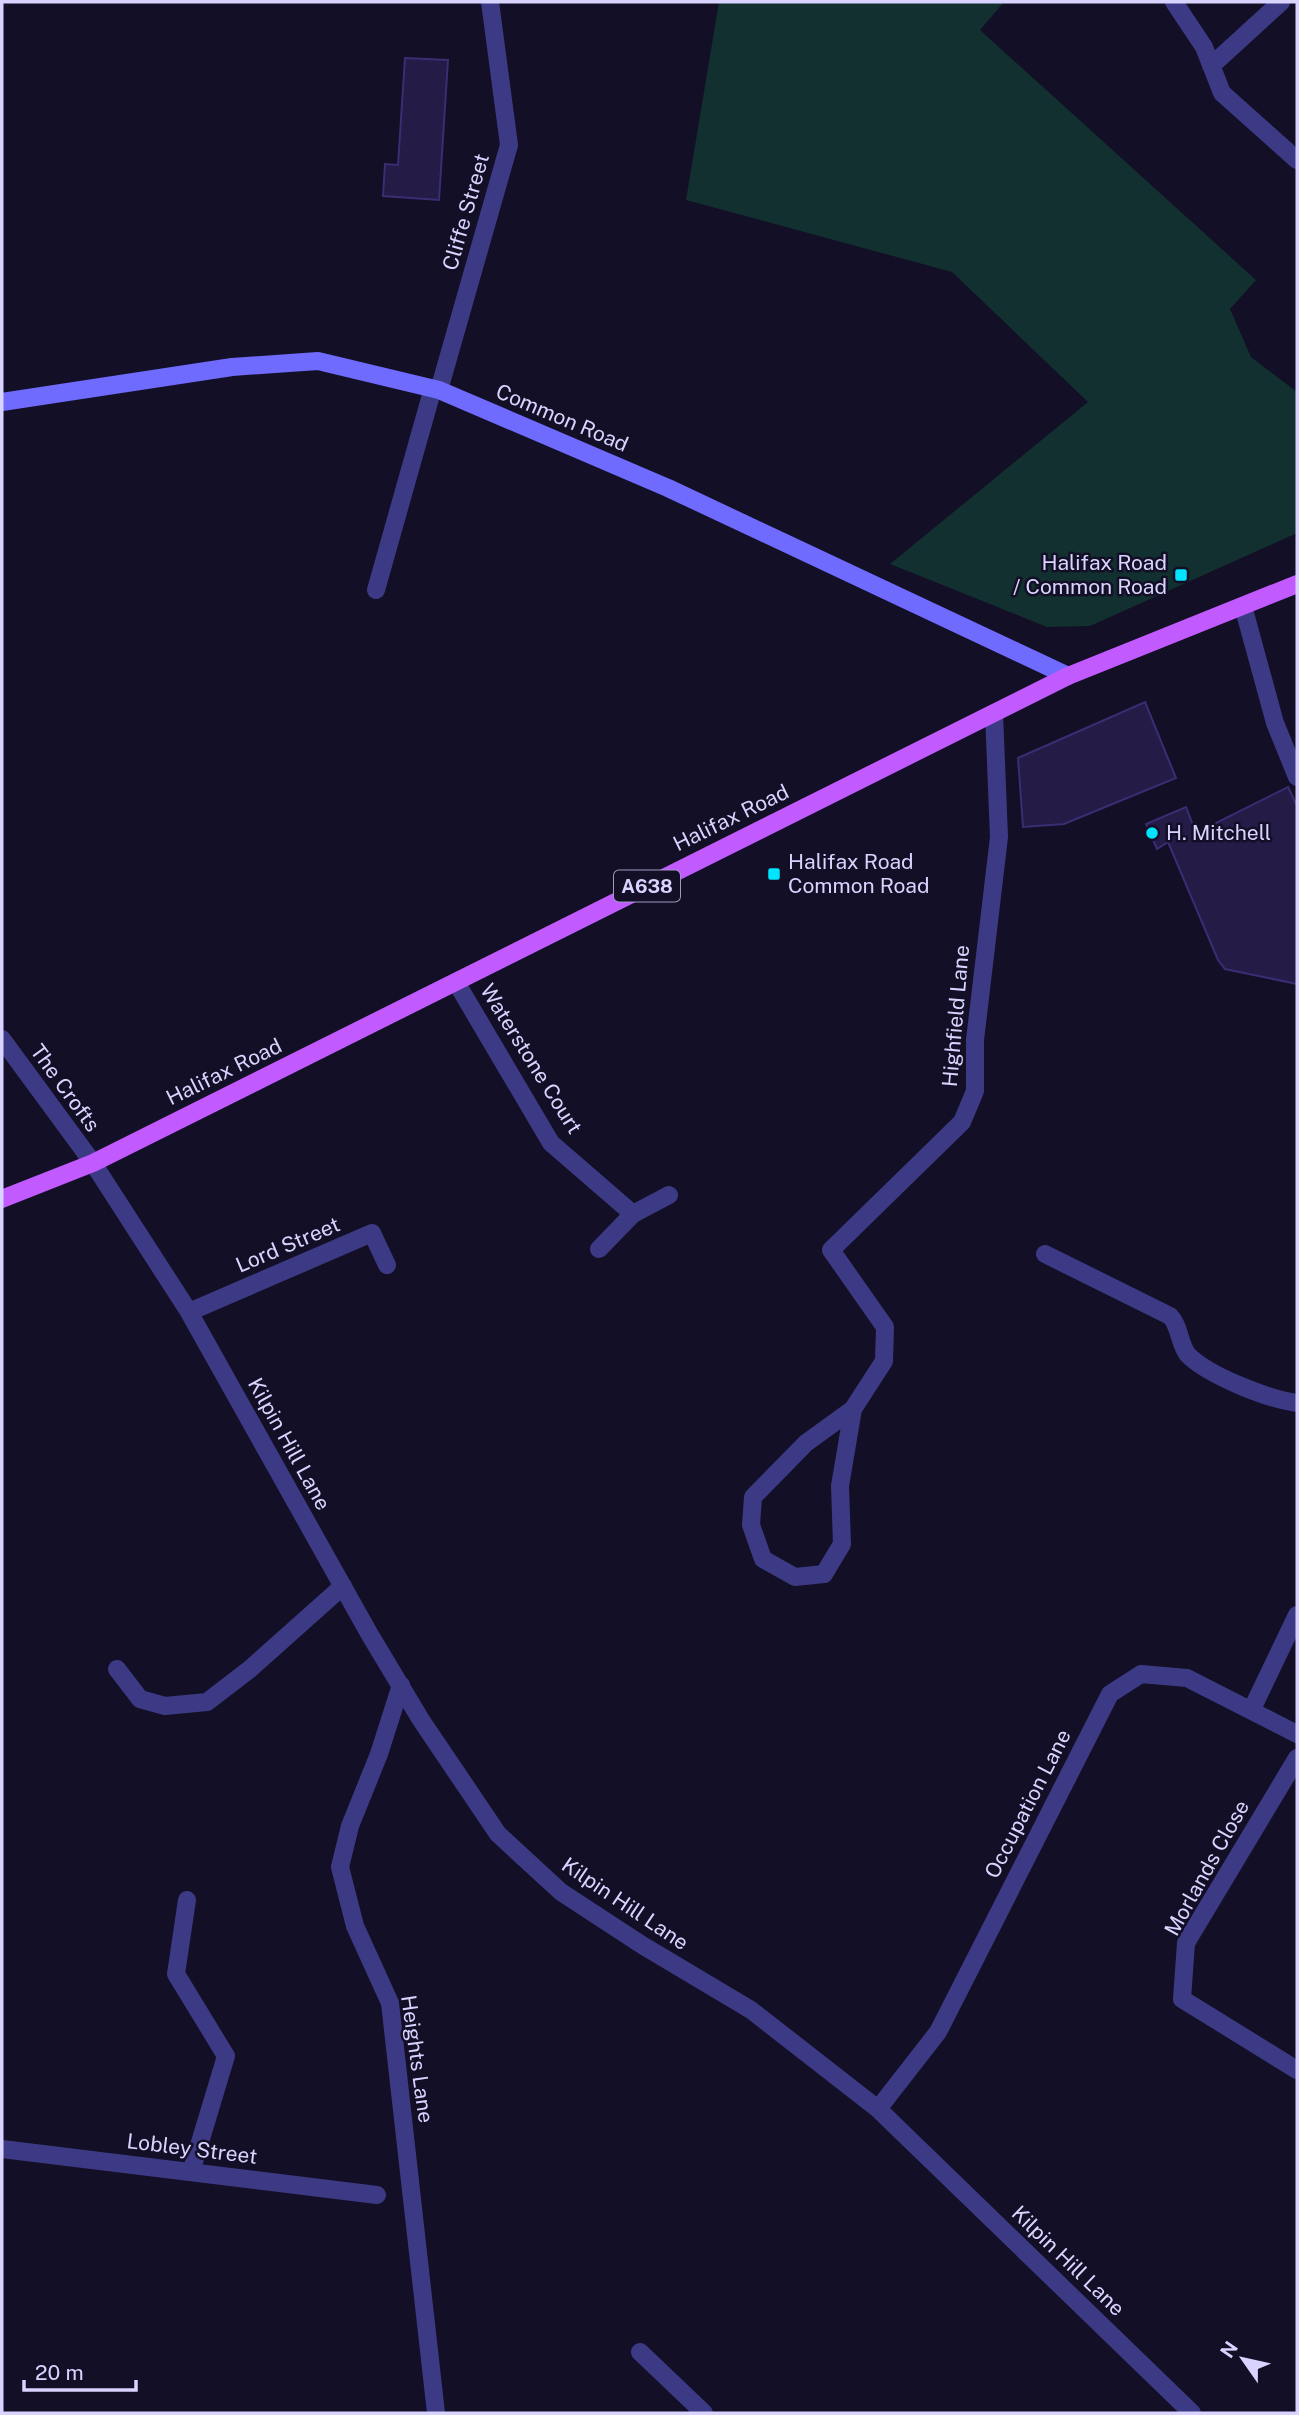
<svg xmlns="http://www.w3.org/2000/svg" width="1299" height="2415" font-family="'Public Sans',sans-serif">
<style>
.green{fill:#12302f}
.building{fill:#241b47;stroke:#3b2d73;stroke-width:2}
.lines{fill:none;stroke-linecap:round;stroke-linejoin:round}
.lane{stroke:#3d3a85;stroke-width:18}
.street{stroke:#3d3a85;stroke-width:18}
.secondary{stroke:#6f6bff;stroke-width:18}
.primary{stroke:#c25bff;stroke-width:18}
.poi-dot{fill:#00e5ff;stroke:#130f26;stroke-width:2.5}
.labels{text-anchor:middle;stroke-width:5;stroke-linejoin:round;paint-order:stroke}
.shield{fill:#130f26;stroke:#9e99be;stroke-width:2}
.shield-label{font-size:19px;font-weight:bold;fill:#d9d4ff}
.street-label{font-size:21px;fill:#d9d4ff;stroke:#130f26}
.poi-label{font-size:21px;fill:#d9d4ff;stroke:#130f26;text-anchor:start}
</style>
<rect width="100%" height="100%" fill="#130f26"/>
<!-- green -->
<path class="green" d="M719 2H1004L980 30 1256 280 1230 309 1251 357 1297 392V533L1090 626 1047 627 890 564 1088 402 952 272 686 200Z"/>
<!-- building -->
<path class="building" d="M405 58 448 60 439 200 383 196 385 164 398 165Z
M1145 702 1176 778 1064 824 1023 827 1018 758Z
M1288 787 1297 806V984L1225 969 1218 960 1168 842 1157 849 1146 824 1186 807 1196 833Z"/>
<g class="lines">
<!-- lane -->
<path class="lane" d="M1174 2 1204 47 1222 93 1297 160
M1211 66 1281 2
M376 590 433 388
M1243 606 1275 723 1297 777
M1045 1254 1170 1316C1180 1326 1179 1344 1188 1355 1209 1376 1268 1399 1297 1403
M1252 1709 1297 1615"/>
<!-- street -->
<path class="street" d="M439 390 509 145 490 2
M456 982 551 1143 633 1214
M2 1039 93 1163 189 1312 370 1635 421 1720 498 1834 561 1892 642 1945 751 2010 878 2109 1192 2413
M599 1249 633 1214 669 1195
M189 1312 372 1233 387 1265
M853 1409 840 1486 842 1544 824 1574 795 1577 763 1559 751 1525 753 1497 806 1443 853 1409 884 1361 885 1327 831 1250 962 1122 975 1091V1040L999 837 994 713
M117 1669 140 1699 165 1706 207 1702 250 1669 343 1586
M401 1685 379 1754 350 1826 340 1867 355 1926 390 2003 436 2413
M1297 1758 1186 1943 1182 1999 1297 2070
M187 1900 176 1974 226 2056 191 2172
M878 2109 938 2032 1110 1694 1141 1674 1187 1678 1297 1734
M2 2149 377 2195
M640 2352 704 2413"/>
<!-- secondary -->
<path class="secondary" d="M2 402 232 367 318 361 439 390 668 488 1068 676"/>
<!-- primary -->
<path class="primary" d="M2 1199 93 1163 1068 676 1297 584"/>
</g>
<!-- markers -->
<g class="poi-dot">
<rect x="1174" y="568" width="14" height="14" rx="3.5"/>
<circle cx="1152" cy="833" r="7"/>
<rect x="767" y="867" width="14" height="14" rx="3.5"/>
</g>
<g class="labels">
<!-- shield labels -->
<rect class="shield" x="614" y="870.5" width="66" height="31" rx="5"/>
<g class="shield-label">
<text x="647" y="893">A638</text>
</g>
<!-- street labels -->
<g class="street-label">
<text transform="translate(466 212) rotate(-74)" y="7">Cliffe Street</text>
<text transform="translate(562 418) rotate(23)" y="7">Common Road</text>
<text transform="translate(731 818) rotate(-26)" y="7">Halifax Road</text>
<text transform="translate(956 1016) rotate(-85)" y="7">Highfield Lane</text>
<text transform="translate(531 1059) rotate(58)" y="7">Waterstone Court</text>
<text transform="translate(224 1072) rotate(-26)" y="7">Halifax Road</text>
<text transform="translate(65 1088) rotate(54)" y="7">The Crofts</text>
<text transform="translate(288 1245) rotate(-23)" y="7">Lord Street</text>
<text transform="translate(289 1444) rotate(61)" y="7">Kilpin Hill Lane</text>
<text transform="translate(1028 1804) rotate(-63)" y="7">Occupation Lane</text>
<text transform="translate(1207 1868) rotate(-61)" y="7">Morlands Close</text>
<text transform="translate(625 1904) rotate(34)" y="7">Kilpin Hill Lane</text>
<text transform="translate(417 2059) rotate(82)" y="7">Heights Lane</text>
<text transform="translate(192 2149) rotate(7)" y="7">Lobley Street</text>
<text transform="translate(1068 2261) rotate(44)" y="7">Kilpin Hill Lane</text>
</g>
<!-- poi labels -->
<g class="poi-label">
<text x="1167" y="570" text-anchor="end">Halifax Road<tspan x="1167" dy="24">/ Common Road</tspan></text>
<text x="1166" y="840">H. Mitchell</text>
<text x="788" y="869">Halifax Road<tspan x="788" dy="24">Common Road</tspan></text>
</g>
</g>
<!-- border -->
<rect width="1299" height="2415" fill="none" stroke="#d9d4ff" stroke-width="7"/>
<!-- north arrow -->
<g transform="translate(1243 2359) rotate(304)" stroke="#130f26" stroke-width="5" paint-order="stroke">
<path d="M0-5L12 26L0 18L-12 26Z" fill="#d9d4ff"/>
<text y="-10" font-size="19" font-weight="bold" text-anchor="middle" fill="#d9d4ff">N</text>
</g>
<!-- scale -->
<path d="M24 2380v10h112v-10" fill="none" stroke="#d9d4ff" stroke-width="3.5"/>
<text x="35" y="2380" font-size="21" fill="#d9d4ff" stroke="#130f26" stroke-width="5" paint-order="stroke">20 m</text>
</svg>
